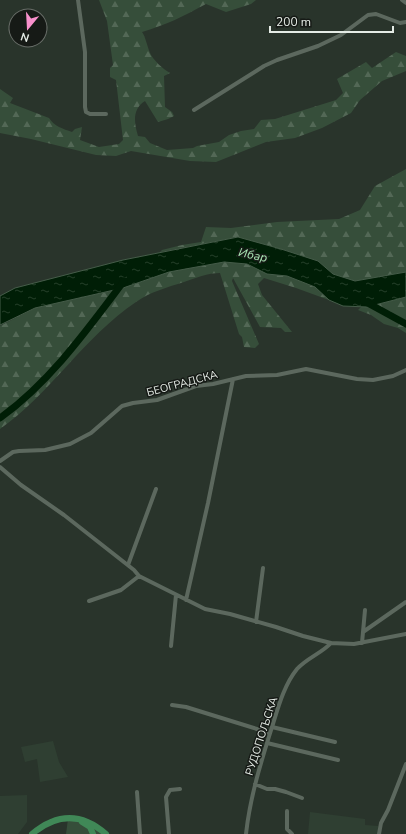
<svg xmlns="http://www.w3.org/2000/svg" width="406" height="834" font-family="'Nunito Sans',sans-serif">
<style>
.built{fill:#2f3f32}
.grass{fill:#364e3a}
.forest{fill:url(#forest-firs)}
.water{fill:url(#water-ripples);stroke:#455c49}
.lines{fill:none;stroke-linecap:round;stroke-linejoin:round}
.river{stroke:#001e06;stroke-width:7}
.minor{stroke:#5c685e;stroke-width:4}
.primary{stroke:#408857;stroke-width:6}
.labels{text-anchor:middle;stroke-width:3;stroke-linejoin:round;paint-order:stroke}
.street-label{font-size:11px;fill:#e5ece6;stroke:#161a16}
.water-label{font-size:12px;font-style:italic;fill:#aae8b5;stroke:#161a16}
</style>
<defs>
<pattern id="forest-firs" width="22" height="20" patternUnits="userSpaceOnUse"><rect width="22" height="20" fill="#364e3a"/><path d="M5 1l3.5 6h-7zM16 11l3.5 6h-7z" fill="#536856"/></pattern>
<pattern id="water-ripples" width="26" height="14" patternUnits="userSpaceOnUse"><rect width="26" height="14" fill="#001e06"/><path d="M2 4q2-2 4 0t4 0M15 11q2-2 4 0t4 0" fill="none" stroke="#253f2a"/></pattern>
</defs>
<rect width="100%" height="100%" fill="#29342b"/>
<!-- built -->
<path class="built" d="M53 741 59 762 68 777 40 782 37 759 25 762 21 747Z
M27 795V822L18 834H0V796Z
M310 812 365 819V825L378 826V834H308Z"/>
<!-- grass -->
<path class="grass" d="M68 819 74 820 106 834H66Z"/>
<!-- forest -->
<path class="forest" d="M99 0H256L251 4 226 12 206 4C184 16 166 25 142 32 146 38 147 46 150 53 153 60 163 69 170 73L164 76 165 107 172 112 174 116 168 119 158 122 145 101C132 109 134 123 138 136L145 137 150 143 167 150 193 148 197 146 219 142 229 135 241 131 254 129 261 120 275 119 336 100 343 93 337 79 366 62 372 68 396 52 406 56V71L382 81 360 100 351 113 322 128 295 138 266 142 216 162 190 161 131 151 116 156 96 155 31 139 0 133V89L13 98 10 103 49 118C54 126 63 129 72 132L75 129 82 127 80 140 99 147 119 144 123 140 116 80 110 77V68L113 65 107 21Z
M406 169V272L355 281 333 274 318 261 281 249 238 237 160 252 162 250 182 245 201 242 206 227 231 228 277 222 339 219 360 210 375 186Z
M224 262 247 264 267 274 287 276 315 287 329 300 296 288 264 278 258 284 262 295 292 332H285L281 328 260 327 233 278 232 281 259 344 255 348 244 347 242 337 239 334 220 273C208 273 195 278 184 282 168 287 150 292 136 302 84 337 51 393 0 429V326L35 308 123 288 169 272Z
M406 297V333L398 328 384 324 371 315 358 310 361 307H367Z"/>
<!-- water -->
<path class="water" d="M238 237 281 249 318 261 333 274 355 281 406 272V297L367 307 343 306 329 300 315 287 287 276 267 274 247 264 224 262 169 272 123 288 35 308 0 325V296L15 288 123 260Z"/>
<g class="lines">
<!-- river -->
<path class="river" d="M364 301 406 324
M0 418C50 382 87 330 124 281"/>
<!-- minor -->
<path class="minor" d="M78 0 85 52V107L86 112 90 114H106
M402 0 406 3
M194 110 264 66 277 60 318 46 341 35 368 15 376 14 400 23 406 22
M0 461 13 452 19 451 45 450 70 444 91 433 122 406 133 403 157 400 196 386 213 384 246 376 277 375 306 369 357 379 373 380 393 376 406 370
M0 467 21 485 64 515 134 570 139 576 205 609 230 614 276 627 303 636 331 643C322 653 307 658 297 669 284 685 278 708 272 727 261 762 250 797 246 834
M128 565 156 489
M186 600 208 503 233 379
M89 601 121 590 139 576
M256 622 263 568
M363 632 406 602
M331 643 354 644 406 634
M362 643 365 610
M171 646 176 595
M172 705 186 707 270 733
M272 727 335 742
M267 743 338 760
M255 784 267 789H275L286 792 302 798
M137 792 140 834
M287 811V829L292 834
M169 834 166 797 170 790 180 789
M379 834 381 823 388 810 406 764"/>
<!-- primary -->
<path class="primary" d="M82 822 90 827 93 834
M32 834C57 813 82 813 106 834"/>
</g>
<g class="labels">
<!-- street labels -->
<g class="street-label">
<text transform="translate(182 383) rotate(-15)" y="4">БЕОГРАДСКА</text>
<text transform="translate(261 736) rotate(-72)" y="4">РУДОПОЉСКА</text>
</g>
<!-- water labels -->
<g class="water-label">
<text transform="translate(253 255) rotate(12)" y="4">Ибар</text>
</g>
</g>
<!-- north arrow -->
<g transform="translate(28 28) rotate(198)"><circle r="19" fill="#161a16" stroke="#696e69"/>
<path d="M0-3L7 15L0 10L-7 15Z" fill="#f890cc"/>
<text y="-6" font-size="11" font-weight="bold" text-anchor="middle" fill="#e5ece6">N</text>
</g>
<!-- scale -->
<path d="M270 26v6h123v-6" fill="none" stroke="#e5ece6" stroke-width="2"/>
<text x="276" y="26" font-size="12" fill="#e5ece6" stroke="#161a16" stroke-width="3" paint-order="stroke">200 m</text>
</svg>
